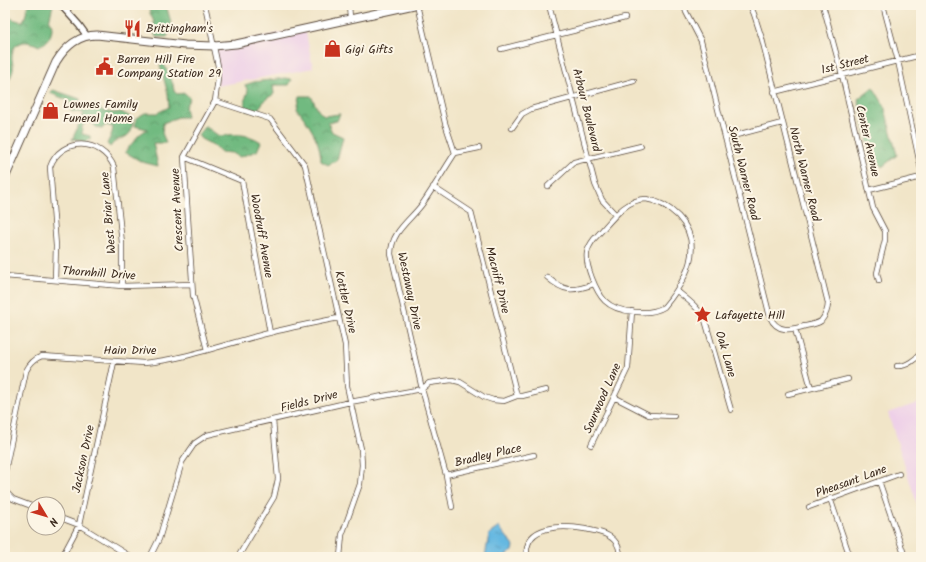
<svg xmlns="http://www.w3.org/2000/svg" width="926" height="562" font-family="Kalam,sans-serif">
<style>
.built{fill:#eed0e8}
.forest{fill:url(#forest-crowns);stroke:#56724f}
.water{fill:url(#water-ripples);stroke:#507180}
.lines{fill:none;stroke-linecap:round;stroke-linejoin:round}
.minor-casing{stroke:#564638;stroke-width:6}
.tertiary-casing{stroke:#564638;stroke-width:8}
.primary-casing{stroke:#564638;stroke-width:9}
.minor{stroke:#fff;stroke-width:4.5}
.tertiary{stroke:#fff;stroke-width:5.5}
.primary{stroke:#fff;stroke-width:7}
.labels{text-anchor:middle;stroke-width:4;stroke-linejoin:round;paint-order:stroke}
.poi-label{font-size:12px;fill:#3b2a1e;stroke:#fcf5e5;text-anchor:start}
.street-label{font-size:12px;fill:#3b2a1e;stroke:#fcf5e5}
</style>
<defs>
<pattern id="forest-crowns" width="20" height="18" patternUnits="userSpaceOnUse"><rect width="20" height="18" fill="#71ba80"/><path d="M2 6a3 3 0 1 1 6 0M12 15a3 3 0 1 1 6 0" fill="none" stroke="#5e9768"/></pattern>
<pattern id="water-ripples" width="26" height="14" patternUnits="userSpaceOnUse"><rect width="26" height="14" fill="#65b8e1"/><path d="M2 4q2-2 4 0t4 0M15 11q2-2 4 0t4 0" fill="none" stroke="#5496b6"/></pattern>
</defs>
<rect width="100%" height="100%" fill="#fcf5e5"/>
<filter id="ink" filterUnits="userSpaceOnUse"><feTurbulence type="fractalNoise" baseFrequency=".025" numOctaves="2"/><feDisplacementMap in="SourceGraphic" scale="8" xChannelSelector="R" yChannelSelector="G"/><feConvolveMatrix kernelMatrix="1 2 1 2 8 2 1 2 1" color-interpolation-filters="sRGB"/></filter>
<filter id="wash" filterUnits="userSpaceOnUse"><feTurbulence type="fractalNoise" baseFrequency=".012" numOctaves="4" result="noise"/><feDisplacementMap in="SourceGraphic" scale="16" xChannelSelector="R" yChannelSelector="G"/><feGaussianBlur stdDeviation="0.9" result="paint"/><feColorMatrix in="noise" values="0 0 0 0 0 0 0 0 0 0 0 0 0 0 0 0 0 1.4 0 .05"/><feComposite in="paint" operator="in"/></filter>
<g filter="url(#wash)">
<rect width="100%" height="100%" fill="#f1e5c8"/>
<!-- built -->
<path class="built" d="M305 28 313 68 217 86 218 79 214 46Z
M921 402V517L888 413Z"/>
<!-- forest -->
<path class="forest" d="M28 5H53L49 21C55 26 51 38 45 43 45 43 40 45 39 46 28 40 15 39 12 54 11 60 14 65 13 70 12 74 10 78 8 82H5V57L7 49 5 37V17C11 17 17 22 23 21L25 17Z
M148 5H166L172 26 167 37H157L154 34V22L150 13Z
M163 62 173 84 174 91 177 94 185 93 190 98 185 107 187 117H178L163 123 162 133 166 143H153L158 166 142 162 125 152 139 135 147 129 135 126 136 118 145 113H157L169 107 168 94 160 65Z
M285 78 292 79 289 85H273L274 94 266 99 258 109 247 111C243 104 245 99 248 91L245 85 254 82Z
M873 87 884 105 897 155 882 167 870 151 858 99Z
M53 90 80 99 79 106 88 108 95 105 103 111 113 113 121 112 133 118C132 145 120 132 110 147L107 144 112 133 113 127 106 125 102 128 96 127 92 123 87 122 82 126V134L90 136V139L85 142 76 139 72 140 84 113 71 111 70 101 50 93Z
M300 96H311L318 110 324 116 340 114 337 121 328 123 332 132 343 137 337 160 328 165 321 161C321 142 309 124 297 109Z
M205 126 219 136C234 134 248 133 261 142L257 151 240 157 232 153 221 152 213 145 201 139 198 135Z"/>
<!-- water -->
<path class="water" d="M499 527 514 546 513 551 503 557H485L489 534Z"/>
</g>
<g filter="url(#ink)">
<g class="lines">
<defs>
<path id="minor" d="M205 5 218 66V79L215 101 184 157 193 295 207 350
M349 5 350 18
M417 5 445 123 455 153C444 170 434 187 423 203 411 220 391 231 391 254L422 389 446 475 452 507
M549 5 595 184 602 200 616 215
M684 5 686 12 701 41 770 317C777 333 791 330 805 326 810 325 817 324 821 321 825 316 828 309 828 303L762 39 754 14 750 5
M823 5 842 75 873 208 885 231V240L877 273 879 281
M883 5 898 61 921 169
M501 49 625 18
M774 92 921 55
M215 101 270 119 305 165 345 345 347 386 361 449 362 465 360 484 342 535 340 557
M512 128 522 114 531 109 634 81
M725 138 782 123
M455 153 479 148
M184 157 242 181 270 333
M548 186 574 162 641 146
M433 187 471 212 517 396
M869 190 921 177
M646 199C659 201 669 207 678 216 706 246 685 282 664 307 650 316 617 313 605 301 596 292 585 265 587 253 588 247 591 243 594 239 609 224 624 199 646 199Z
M5 276 122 286 192 284
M547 277C564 292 573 292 594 284
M55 280 56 246 50 167C61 136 102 138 114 167L122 243V286
M677 291C688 300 698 307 705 320L731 410
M795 329 811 388
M897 366C906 367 916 359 921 353
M788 394 848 379
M614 397 649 415 674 416
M591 445 628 368 632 311
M5 471 26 371C30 363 34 359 42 356L144 363C187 359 228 343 269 333 292 327 315 323 338 318
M446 475 534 455
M879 481 905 557
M5 491 13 499 34 507
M830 498 850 557
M809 507 899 474
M58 517 79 525 131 557
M62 557 79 525 114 362
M150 557 159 539 182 462 195 443 207 435 350 402 422 389 429 383 452 380 460 382 484 397 493 400 504 401 517 396H522L546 390
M238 557 274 497 278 479 273 420
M527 557C523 524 563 525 585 529 595 531 607 533 614 540 619 545 620 551 620 557"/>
<path id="tertiary" d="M61 5 79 25 87 36"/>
<path id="primary" d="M5 178 56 62C65 47 79 35 97 35L185 45 214 46 236 44 414 5"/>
</defs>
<!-- minor casing -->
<use href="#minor" class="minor-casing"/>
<!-- tertiary casing -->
<use href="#tertiary" class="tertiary-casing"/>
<!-- primary casing -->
<use href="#primary" class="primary-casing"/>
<!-- minor -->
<use href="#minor" class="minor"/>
<!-- tertiary -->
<use href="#tertiary" class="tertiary"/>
<!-- primary -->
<use href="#primary" class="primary"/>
</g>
</g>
<!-- icons -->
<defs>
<symbol id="restaurant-bare" viewBox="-9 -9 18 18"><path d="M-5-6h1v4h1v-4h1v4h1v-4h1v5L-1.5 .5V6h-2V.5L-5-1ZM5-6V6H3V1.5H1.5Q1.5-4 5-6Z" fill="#c8321e" stroke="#fcf5e5" stroke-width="2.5" paint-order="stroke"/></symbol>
<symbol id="shop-bare" viewBox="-9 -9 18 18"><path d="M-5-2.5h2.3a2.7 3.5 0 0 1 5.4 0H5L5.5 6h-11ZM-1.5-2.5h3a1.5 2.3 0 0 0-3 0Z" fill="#c8321e" stroke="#fcf5e5" stroke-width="2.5" paint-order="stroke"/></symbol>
<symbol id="civic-bare" viewBox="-9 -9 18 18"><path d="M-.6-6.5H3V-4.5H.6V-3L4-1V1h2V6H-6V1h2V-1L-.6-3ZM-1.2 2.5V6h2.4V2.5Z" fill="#c8321e" stroke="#fcf5e5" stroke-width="2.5" paint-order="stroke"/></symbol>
<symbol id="sight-bare" viewBox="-9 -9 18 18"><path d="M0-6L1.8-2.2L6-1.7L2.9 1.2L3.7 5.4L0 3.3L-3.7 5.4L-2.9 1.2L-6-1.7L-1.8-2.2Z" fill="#c8321e" stroke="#fcf5e5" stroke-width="2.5" paint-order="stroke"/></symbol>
</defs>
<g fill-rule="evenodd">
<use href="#restaurant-bare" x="120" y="16" width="25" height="25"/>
<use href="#shop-bare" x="320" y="36" width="25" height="25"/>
<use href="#civic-bare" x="92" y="54" width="25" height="25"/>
<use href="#shop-bare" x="38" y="98" width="25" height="25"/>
<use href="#sight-bare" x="690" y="302" width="25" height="25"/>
</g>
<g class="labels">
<!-- poi labels -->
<g class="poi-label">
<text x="146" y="32">Brittingham's</text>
<text x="345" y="53">Gigi Gifts</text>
<text x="117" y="63">Barren Hill Fire<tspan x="117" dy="14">Company Station 29</tspan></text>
<text x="63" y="108">Lownes Family<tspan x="63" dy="14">Funeral Home</tspan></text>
<text x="715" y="319">Lafayette Hill</text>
</g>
<!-- street labels -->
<g class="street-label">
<text transform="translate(845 64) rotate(-14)" y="4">1st Street</text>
<text transform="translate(587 110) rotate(76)" y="4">Arbour Boulevard</text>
<text transform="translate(868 141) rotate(77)" y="4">Center Avenue</text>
<text transform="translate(744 173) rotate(76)" y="4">South Warner Road</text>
<text transform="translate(805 174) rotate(76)" y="4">North Warner Road</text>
<text transform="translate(177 210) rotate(-93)" y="4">Crescent Avenue</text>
<text transform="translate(108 213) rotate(-95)" y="4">West Briar Lane</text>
<text transform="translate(262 236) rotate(80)" y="4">Woodruff Avenue</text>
<text transform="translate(99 273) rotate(4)" y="4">Thornhill Drive</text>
<text transform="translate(498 280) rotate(76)" y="4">Macniff Drive</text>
<text transform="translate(410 291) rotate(78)" y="4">Westaway Drive</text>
<text transform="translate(346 302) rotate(77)" y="4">Kottler Drive</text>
<text x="130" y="354">Hain Drive</text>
<text transform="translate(726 354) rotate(74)" y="4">Oak Lane</text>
<text transform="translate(602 398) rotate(-66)" y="4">Sourwood Lane</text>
<text transform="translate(309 401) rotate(-14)" y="4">Fields Drive</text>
<text transform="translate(488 455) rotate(-13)" y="4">Bradley Place</text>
<text transform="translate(83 459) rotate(-78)" y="4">Jackson Drive</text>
<text transform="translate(851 481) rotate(-20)" y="4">Pheasant Lane</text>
</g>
</g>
<!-- margin -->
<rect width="926" height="562" fill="none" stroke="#fcf5e5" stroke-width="20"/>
<!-- north arrow -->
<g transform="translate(46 516) rotate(128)"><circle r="19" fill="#fcf5e5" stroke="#afa495"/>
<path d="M0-3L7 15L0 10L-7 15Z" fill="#c8321e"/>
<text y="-6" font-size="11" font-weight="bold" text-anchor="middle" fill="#3b2a1e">N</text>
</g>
</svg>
